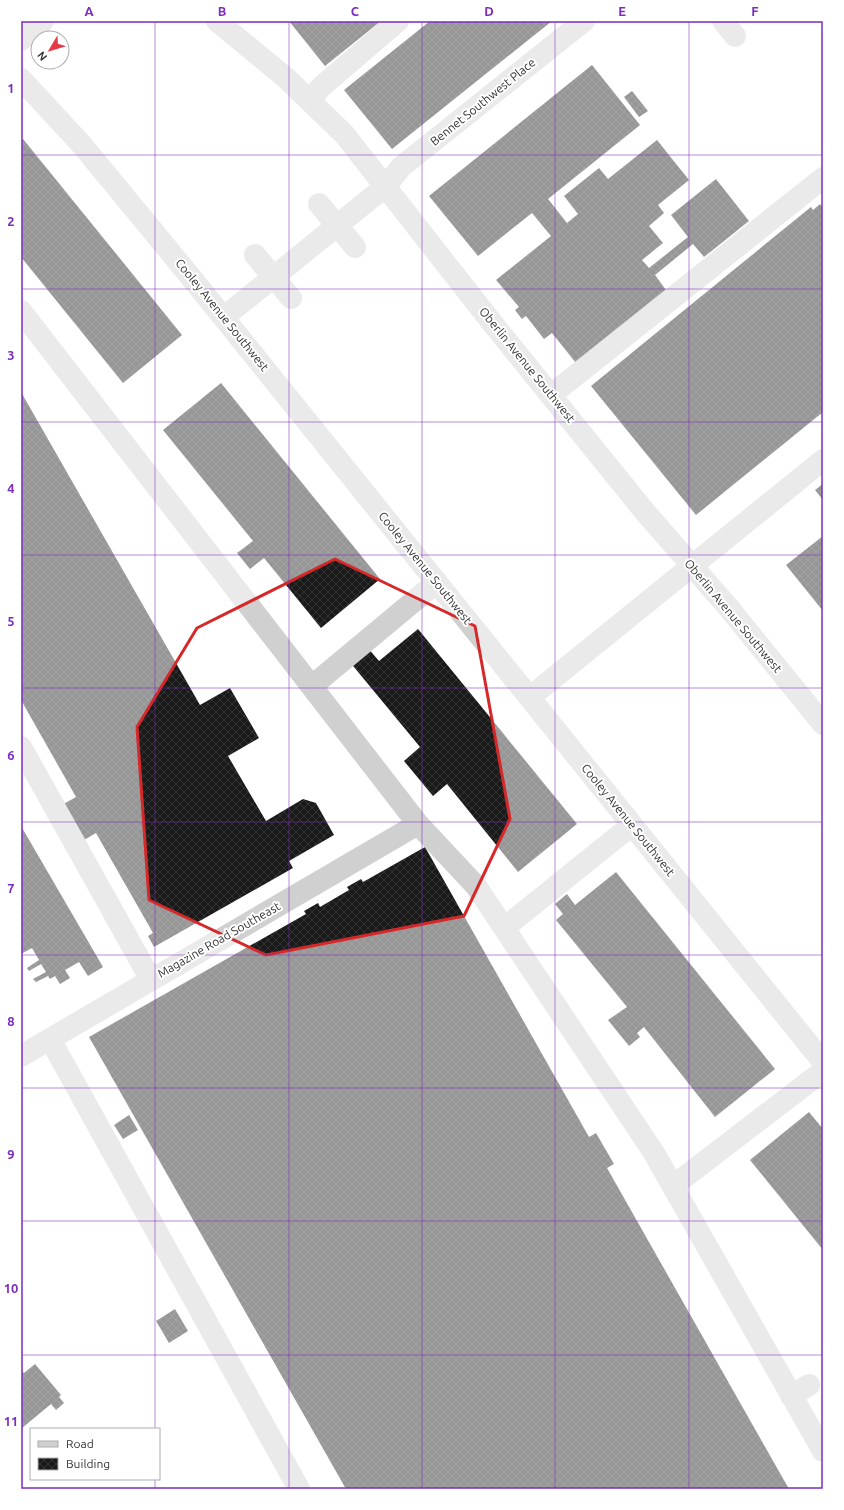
<svg xmlns="http://www.w3.org/2000/svg" width="844" height="1510" font-family="Ubuntu,sans-serif">
<style>
.building{fill:url(#building-cross-hatch)}
.lines{fill:none;stroke-linecap:round;stroke-linejoin:round}
.minor{stroke:#d0d0d0;stroke-width:22}
.marked{fill:none;stroke:#d62828;stroke-width:3;stroke-linejoin:round}
.grid{fill:none;stroke:#7b2cbf;stroke-width:1;stroke-opacity:0.55}
.labels{text-anchor:middle;stroke-width:4;stroke-linejoin:round;paint-order:stroke}
.street-label{font-size:12px;fill:#333;stroke:#fff}
.neatline{fill:none;stroke:#7b2cbf;stroke-width:1.5}
.grid-label{font-size:13px;text-anchor:middle;font-weight:bold;fill:#7b2cbf}
</style>
<defs>
<pattern id="building-cross-hatch" width="8" height="8" patternUnits="userSpaceOnUse"><rect width="8" height="8" fill="#1a1a1a"/><path d="M0 0l8 8M0 8l8-8" fill="none" stroke="#333"/></pattern>
</defs>
<rect width="100%" height="100%" fill="#fff"/>
<!-- building -->
<path class="building" d="M289 21H381L325 66Z
M430 21H552L392 149 344 90Z
M592 65 640 125 548 199 567 223 578 214 564 196 599 168 608 179 657 140 689 180 658 205 664 213 649 226 663 243 642 260 649 268 688 237 671 215 716 179 749 221 704 257 693 244 655 275 666 290 576 363 552 333 544 339 526 316 522 319 515 310 519 307 496 280 551 236 532 213 478 256 429 196Z
M632 91 648 111 639 117 624 97Z
M23 139 182 335 123 383 21 257V140Z
M820 204 823 208V412L696 515 591 386 811 207 813 210Z
M221 383 380 579 321 628 264 558 250 569 237 553 253 541 163 430Z
M21 392 200 705 230 688 259 738 228 756 266 821 303 799 316 803 334 835 289 861 293 868 154 947 148 936 153 933 96 833 79 843 60 806 76 797 21 700Z
M823 484V500L815 490Z
M823 536V611L786 565Z
M418 629 577 824 518 872 447 784 433 796 404 761 420 747 349 661 367 647 379 661Z
M21 826 103 967 88 976 79 962 65 970 70 978 60 984 55 976 50 979 48 976 36 982 33 979 46 972 41 964 29 971 27 968 39 960 32 948 21 954Z
M425 847 589 1137 596 1133 614 1164 607 1168 789 1489H346L89 1037 306 914 304 911 318 903 320 907 349 890 347 887 361 879 363 882Z
M616 872 775 1069 715 1117 644 1027 637 1033 640 1037 629 1046 608 1020 627 1007 556 920 563 914 555 904 567 894 575 905Z
M809 1112 823 1129V1250L750 1160Z
M129 1115 138 1130 123 1139 114 1125Z
M175 1309 188 1331 169 1343 156 1321Z
M35 1364 61 1395 59 1397 64 1403 56 1410 51 1404 22 1428 21 1370 24 1373Z"/>
<g class="lines">
<!-- minor -->
<path class="minor" d="M217 21 286 78 344 134 497 329 645 512 728 607 823 724
M723 21 735 36
M21 40 43 21
M21 79 82 145 194 281 823 1062
M310 100 321 87 398 21
M319 204 355 247
M255 255 291 298
M21 311 418 824 476 886 654 1153 823 1451
M224 317 386 186 401 167 584 21
M551 395 823 178
M312 686 437 582
M530 697 823 460
M21 747 151 980
M504 928 632 825
M50 1039 299 1489
M21 1056 418 824
M673 1186 823 1071
M791 1396 809 1385"/>
</g>
<!-- marked area -->
<path d="M0 0H844V1510H0ZM335 559 475 626 510 819 464 916 266 955 149 900 137 727 197 628Z" fill="#fff" fill-opacity=".55" fill-rule="evenodd"/>
<path class="marked" d="M335 559 475 626 510 819 464 916 266 955 149 900 137 727 197 628Z"/>
<!-- grid -->
<path class="grid" d="M155 21V1429M289 21V1489M422 21V1489M555 21V1489M689 21V1489M21 155H823M21 289H823M21 422H823M21 555H823M21 688H823M21 822H823M21 955H823M21 1088H823M21 1221H823M21 1355H823M155 1479V1489"/>
<g class="labels">
<!-- street labels -->
<g class="street-label">
<text transform="translate(483 102) rotate(-39)" y="4">Bennet Southwest Place</text>
<text transform="translate(222 315) rotate(51)" y="4">Cooley Avenue Southwest</text>
<text transform="translate(527 365) rotate(51)" y="4">Oberlin Avenue Southwest</text>
<text transform="translate(425 568) rotate(51)" y="4">Cooley Avenue Southwest</text>
<text transform="translate(733 616) rotate(50)" y="4">Oberlin Avenue Southwest</text>
<text transform="translate(628 820) rotate(51)" y="4">Cooley Avenue Southwest</text>
<text transform="translate(219 940) rotate(-30)" y="4">Magazine Road Southeast</text>
</g>
</g>
<!-- border -->
<rect width="844" height="1510" fill="none" stroke="#ffffff" stroke-width="44"/>
<!-- legend -->
<rect x="30" y="1428" width="130" height="52" fill="#ffffff" stroke="#adadad"/>
<rect x="38" y="1441" width="20" height="6" fill="#d0d0d0" stroke="#adadad"/>
<text x="66" y="1448" font-size="12" fill="#333333">Road</text>
<rect x="38" y="1458" width="20" height="12" fill="url(#building-cross-hatch)" stroke="#adadad"/>
<text x="66" y="1468" font-size="12" fill="#333333">Building</text>
<!-- north arrow -->
<g transform="translate(50 50) rotate(232)"><circle r="19" fill="#ffffff" stroke="#adadad"/>
<path d="M0-3L7 15L0 10L-7 15Z" fill="#e63946"/>
<text y="-6" font-size="11" font-weight="bold" text-anchor="middle" fill="#333333">N</text>
</g>
<rect x="22" y="22" width="800" height="1466" class="neatline"/>
<g class="grid-label">
<text x="89" y="16">A</text>
<text x="222" y="16">B</text>
<text x="355" y="16">C</text>
<text x="489" y="16">D</text>
<text x="622" y="16">E</text>
<text x="755" y="16">F</text>
<text x="11" y="93">1</text>
<text x="11" y="226">2</text>
<text x="11" y="360">3</text>
<text x="11" y="493">4</text>
<text x="11" y="626">5</text>
<text x="11" y="760">6</text>
<text x="11" y="893">7</text>
<text x="11" y="1026">8</text>
<text x="11" y="1159">9</text>
<text x="11" y="1293">10</text>
<text x="11" y="1426">11</text>
</g>
</svg>
